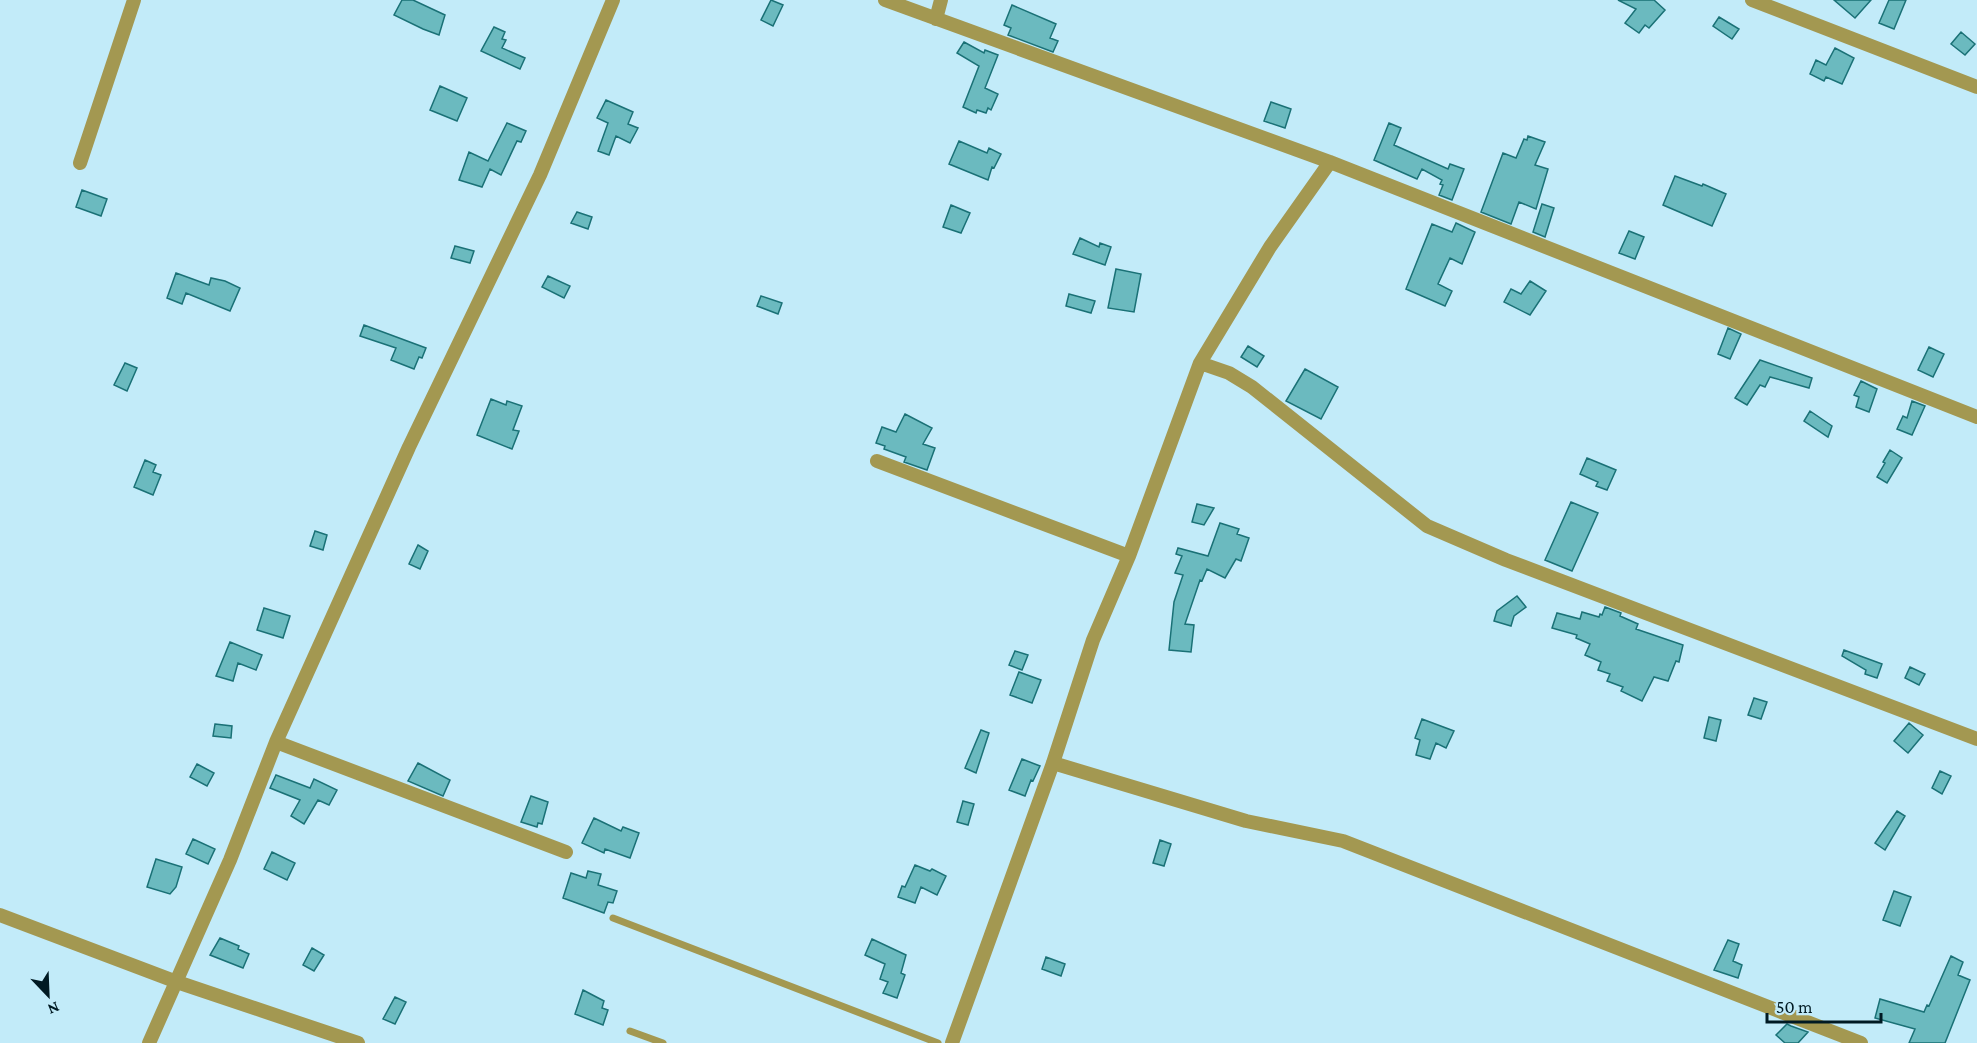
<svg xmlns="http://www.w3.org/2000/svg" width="1977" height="1043" font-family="'Crimson Pro',serif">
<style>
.building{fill:#6bbabf;stroke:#1a7176;stroke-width:1.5}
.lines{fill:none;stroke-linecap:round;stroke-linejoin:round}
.service{stroke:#a39851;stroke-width:7}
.minor{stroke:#a39851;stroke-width:14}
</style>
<rect width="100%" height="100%" fill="#c2ebf9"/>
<!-- building -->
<path class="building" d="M402 0H413L445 15 439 35 423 29 394 15Z
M771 0 783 5 773 26 761 20Z
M1618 0H1654L1665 10 1649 28 1645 25 1639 33 1625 23 1636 9Z
M1834 0H1871L1855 18Z
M1889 0H1906L1894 29 1879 23Z
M1012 5 1056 24 1050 38 1058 41 1053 52 1008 35 1011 28 1004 25Z
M1719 17 1739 29 1732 39 1713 26Z
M494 27 505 32 502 39 506 40 502 48 525 58 520 69 481 51Z
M1961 32 1975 44 1965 55 1951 44Z
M964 42 984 53 985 50 998 55 985 88 998 94 991 110 988 108 986 113 977 110 976 113 963 107 979 66 957 53Z
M1835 48 1854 58 1842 84 1826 77 1824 81 1810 74 1816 60 1826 65Z
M440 86 467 98 457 121 430 110Z
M606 100 633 112 628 124 638 128 630 143 616 136 609 155 598 151 608 123 597 118Z
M1271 102 1291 109 1285 128 1264 121Z
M507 123 526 131 521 142 517 141 501 175 490 169 482 187 459 180 469 152 488 161Z
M1389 123 1401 128 1394 145 1448 169 1450 164 1464 169 1452 200 1439 195 1443 185 1440 184 1442 180 1422 169 1417 179 1374 160Z
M1528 136 1545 142 1535 165 1548 169 1536 209 1519 202 1511 224 1481 212 1503 153 1516 158 1524 139 1527 140Z
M959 141 987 153 989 148 1001 154 994 168 992 167 988 180 949 164Z
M1675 176 1702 186 1703 184 1726 194 1712 226 1663 205Z
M82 190 107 199 101 216 76 207Z
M1542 204 1554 208 1545 237 1533 232Z
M951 205 970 213 961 233 943 227Z
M577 212 592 217 588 229 571 223Z
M1456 223 1475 232 1462 264 1450 258 1438 284 1452 291 1445 306 1406 289 1432 224 1452 232Z
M1629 231 1644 237 1635 259 1619 253Z
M1080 238 1099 247 1100 243 1111 247 1105 265 1073 254Z
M455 246 474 251 470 263 451 258Z
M1116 269 1141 274 1134 312 1108 308Z
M176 273 209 285 211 278 225 281 240 288 230 311 186 293 182 304 167 298Z
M548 276 570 286 564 298 542 287Z
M1530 281 1546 291 1530 315 1504 302 1511 289 1521 294Z
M1069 294 1095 301 1091 313 1066 306Z
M761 296 782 303 778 314 757 306Z
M364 325 426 348 422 358 419 357 414 369 391 360 396 348 360 336Z
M1728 328 1741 334 1730 359 1718 354Z
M1248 346 1264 356 1257 367 1241 357Z
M1929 347 1944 354 1933 377 1918 370Z
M1760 360 1812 378 1809 388 1770 377 1765 387 1760 385 1747 405 1735 398Z
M125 363 137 368 127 391 114 385Z
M1305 369 1338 387 1321 419 1286 401Z
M1861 381 1877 389 1869 412 1856 407 1859 397 1854 395Z
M491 399 506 405 507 401 522 406 513 430 519 431 512 449 477 435Z
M1912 401 1925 406 1912 435 1897 429 1903 416 1907 418Z
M1810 411 1832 426 1828 437 1804 421Z
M905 414 932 428 923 444 935 448 927 470 904 462 906 457 884 449 885 446 876 443 882 427 896 432Z
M1890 450 1902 458 1887 483 1877 477 1885 463 1883 462Z
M1587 458 1616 470 1607 490 1596 486 1598 482 1580 474Z
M145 460 156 465 153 472 161 475 153 495 134 487Z
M1571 502 1598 513 1572 571 1545 560Z
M1197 504 1214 508 1204 525 1192 522Z
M1220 523 1239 529 1237 534 1249 538 1241 561 1236 559 1225 578 1207 569 1202 581 1200 580 1185 624 1194 625 1191 652 1169 650 1174 602 1183 575 1175 573 1182 556 1176 554 1178 548 1208 556Z
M315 531 327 535 323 550 310 546Z
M418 545 428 551 420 569 409 564Z
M1517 596 1526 607 1514 616 1511 626 1494 621 1497 611Z
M1605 607 1621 613 1620 616 1638 624 1636 629 1683 645 1679 662 1676 661 1668 681 1654 677 1642 701 1621 691 1623 687 1607 681 1610 674 1598 670 1601 662 1585 655 1590 644 1576 638 1577 635 1552 628 1557 613 1580 619 1582 612 1599 617 1600 614 1602 615Z
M264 608 290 616 283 638 257 630Z
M230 642 262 655 256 670 238 663 233 681 216 676Z
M1844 650 1882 664 1877 678 1865 674 1866 670 1842 656Z
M1015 651 1028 655 1022 670 1009 665Z
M1910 667 1925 674 1919 685 1905 678Z
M1019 672 1041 680 1032 703 1010 695Z
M1754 698 1767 702 1761 719 1748 715Z
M1709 717 1721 720 1716 741 1704 738Z
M1422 719 1454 731 1446 748 1436 743 1430 759 1416 755 1420 740 1415 738Z
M1909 723 1923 735 1908 753 1894 741Z
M215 724 232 726 231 738 213 736Z
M981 730 989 733 976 773 965 768Z
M1022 759 1040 766 1033 781 1031 780 1025 796 1009 790Z
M418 763 450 780 443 796 408 781Z
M197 764 214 773 207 786 190 777Z
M1940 771 1951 776 1942 794 1932 788Z
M276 775 310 788 314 779 337 790 329 805 318 800 304 824 291 816 300 800 270 788Z
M531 796 548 802 542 824 538 823 537 827 521 822Z
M963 801 974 804 968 825 957 822Z
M1897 811 1905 816 1885 850 1875 843Z
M594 818 621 831 623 827 639 833 630 858 605 849 604 853 582 843Z
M193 839 215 849 208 864 186 854Z
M1160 840 1171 844 1164 866 1153 863Z
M272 852 295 863 287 880 264 869Z
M156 859 182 867 176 887 170 894 147 887Z
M915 865 930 871 932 869 946 876 937 895 921 887 915 903 898 897 902 886 905 887Z
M588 871 601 874 598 885 617 891 613 903 608 902 604 913 563 898 571 873 586 878Z
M1894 891 1911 897 1900 926 1883 920Z
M220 938 239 946 238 949 249 954 243 968 210 955Z
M872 939 906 955 901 973 905 975 897 998 883 993 888 982 880 979 885 964 865 955Z
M1728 940 1739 944 1733 961 1742 965 1738 978 1714 970Z
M312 948 324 955 314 971 303 965Z
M1951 956 1963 962 1958 975 1970 980 1945 1043H1909L1915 1029 1875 1018 1880 999 1924 1012 1927 1005 1929 1006Z
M1046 957 1065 964 1061 976 1042 969Z
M583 990 604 1001 602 1008 608 1010 603 1025 575 1014Z
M395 997 406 1002 395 1024 383 1019Z
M1787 1024 1791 1026 1808 1032 1798 1043H1785L1776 1035Z"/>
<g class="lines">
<!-- service -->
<path class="service" d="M613 918 938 1043
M630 1031 663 1043"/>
<!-- minor -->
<path class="minor" d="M885 0 1330 162 1977 417
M1752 0 1977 87
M936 19 941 0
M80 163 134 0
M1200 363 1229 373 1252 387 1427 526 1506 560 1977 739
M877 461 1129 556
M276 742 566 852
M1053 763 1246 821 1343 841 1861 1043
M0 915 177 982 358 1043
M149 1043 230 860 276 742 409 447 540 175 613 0
M952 1043 1053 763 1093 640 1129 556 1200 363 1270 247 1330 162"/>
</g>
<!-- north arrow -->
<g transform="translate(48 995) rotate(157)" stroke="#c2ebf9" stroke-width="4.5" paint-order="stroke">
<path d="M0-4.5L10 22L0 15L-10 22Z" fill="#001a23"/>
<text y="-9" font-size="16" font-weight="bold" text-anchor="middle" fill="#001a23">N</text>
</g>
<!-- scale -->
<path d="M1767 1013v9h114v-9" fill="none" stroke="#001a23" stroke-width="3"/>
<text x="1776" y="1013" font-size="18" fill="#001a23" stroke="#c2ebf9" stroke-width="4.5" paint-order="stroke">50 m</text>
</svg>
